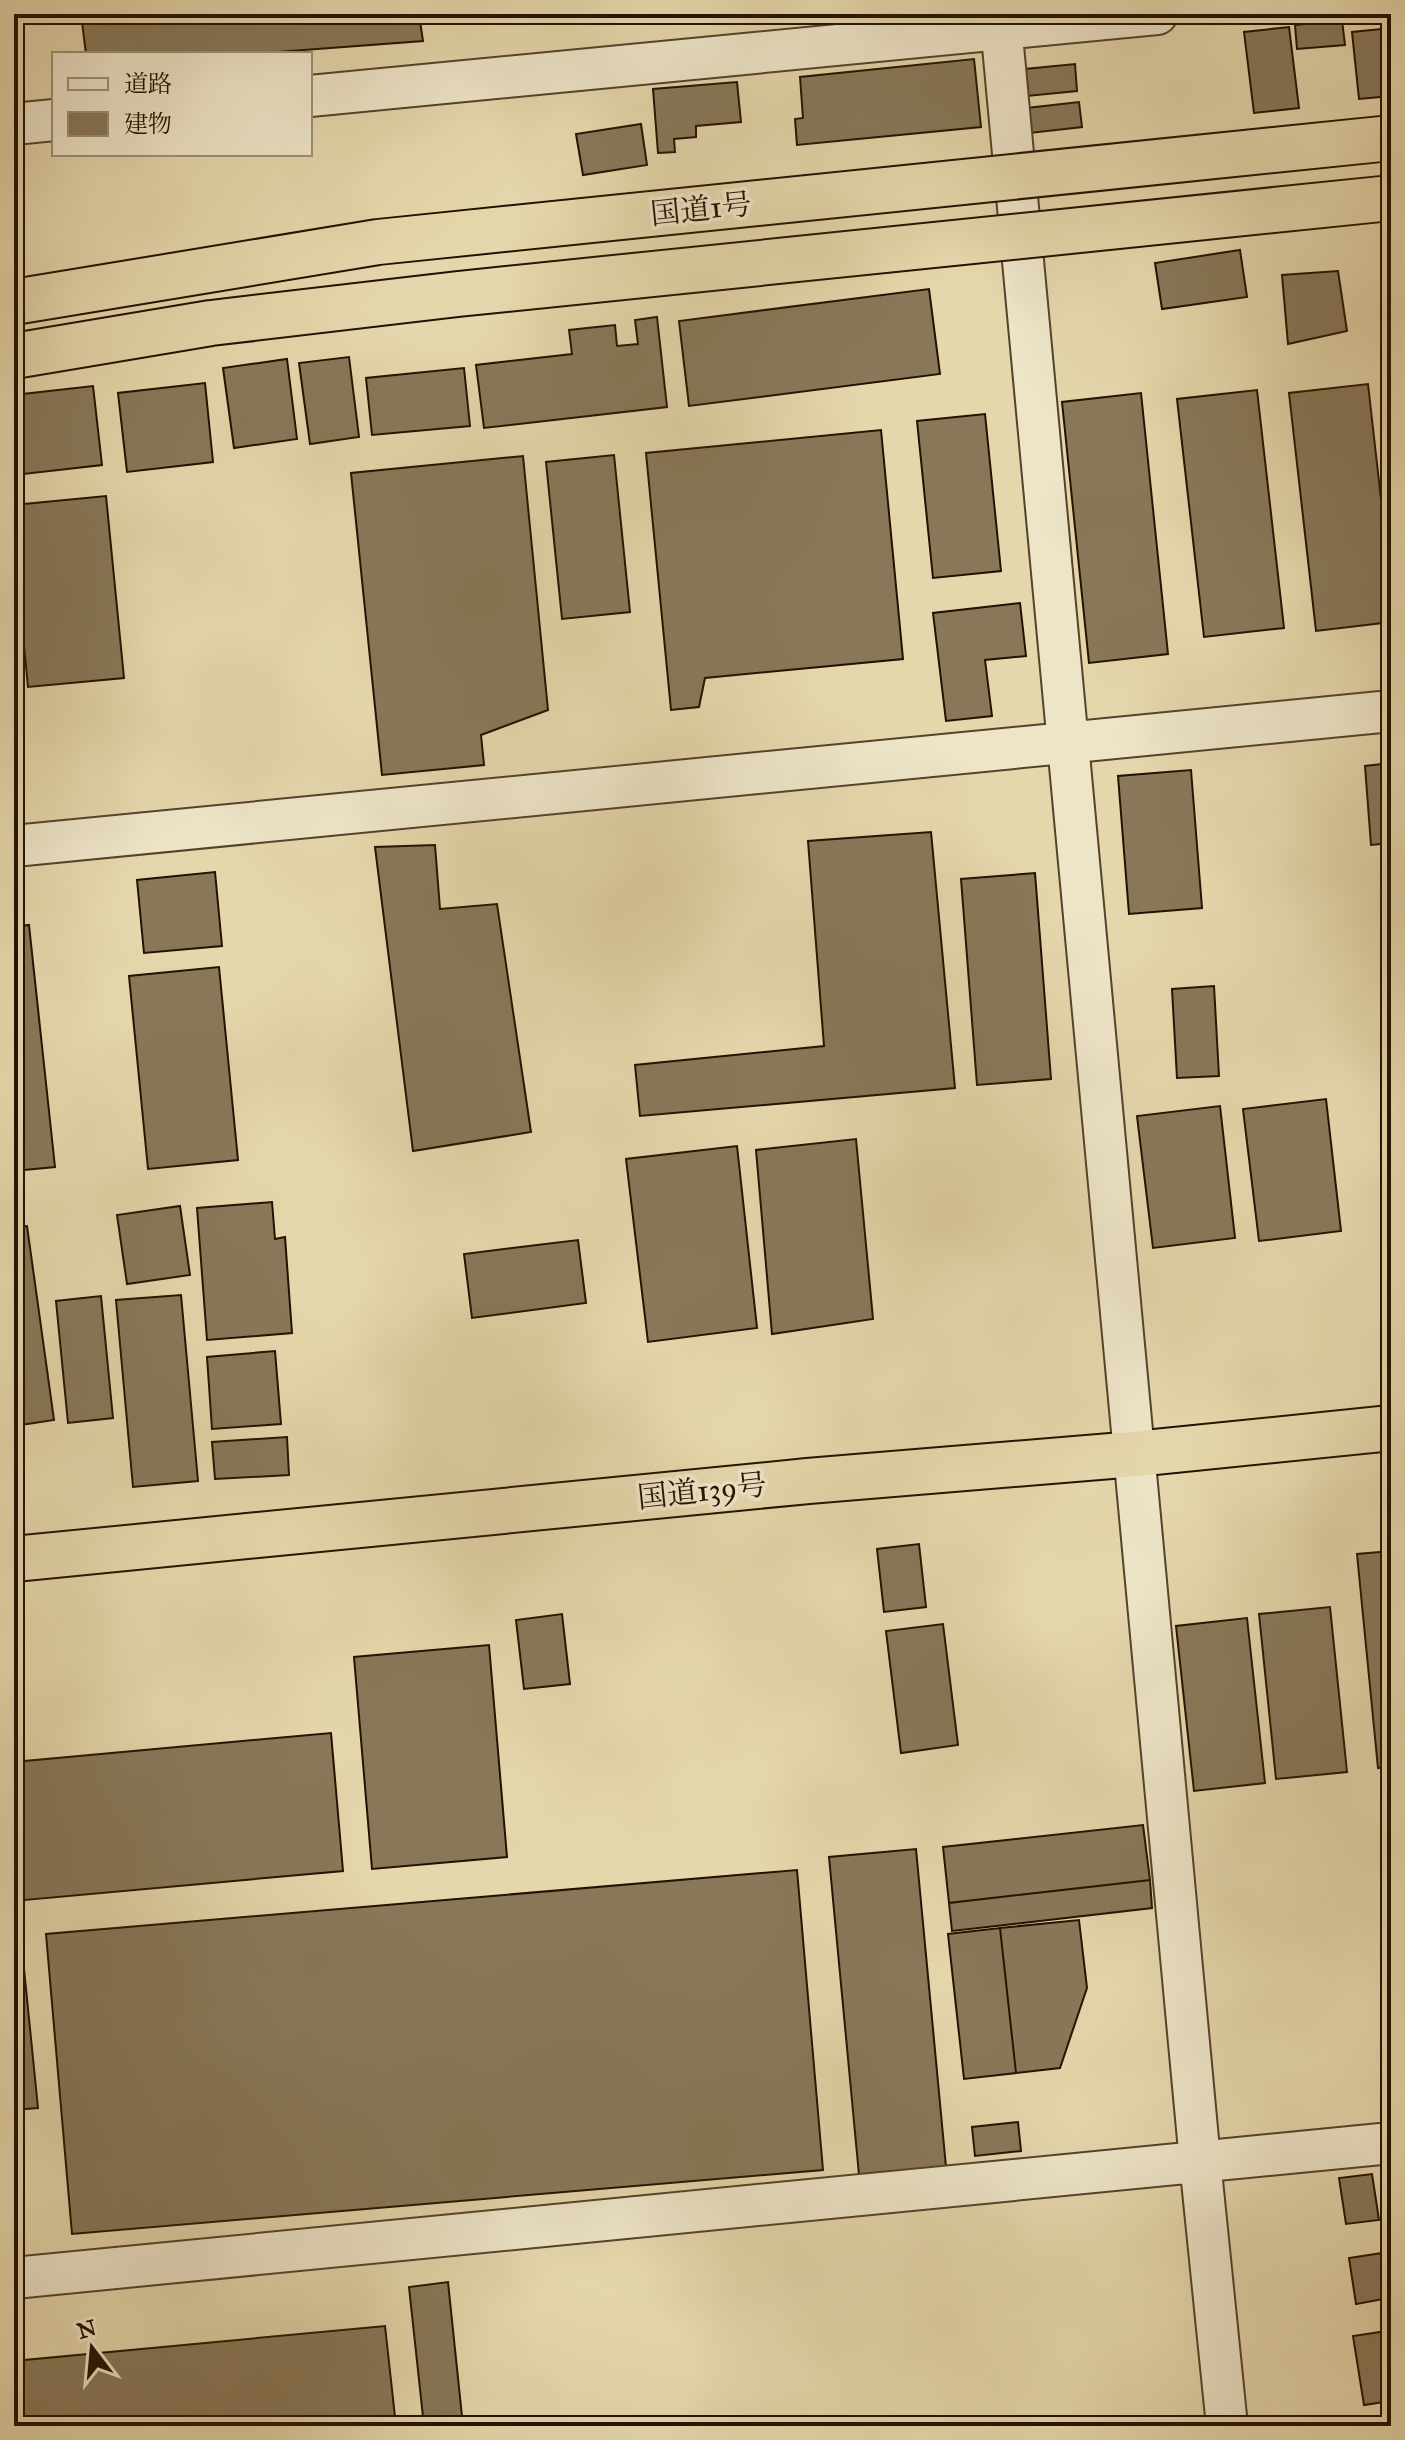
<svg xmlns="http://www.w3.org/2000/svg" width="1405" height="2440" font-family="'IM FELL Great Primer','Noto Serif JP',serif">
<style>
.building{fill:#887859;stroke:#241100;stroke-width:2}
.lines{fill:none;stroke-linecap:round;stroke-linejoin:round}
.minor-casing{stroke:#54422b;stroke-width:44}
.highway-casing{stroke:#241100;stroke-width:48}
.minor{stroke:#eee5c9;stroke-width:40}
.highway{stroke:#e5d7ac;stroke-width:44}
.highway-bridge-casing{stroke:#241100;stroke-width:48;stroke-linecap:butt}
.highway-bridge{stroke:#e5d7ac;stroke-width:44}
.labels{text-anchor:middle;stroke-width:7;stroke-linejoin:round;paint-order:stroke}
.street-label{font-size:30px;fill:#241100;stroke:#eee5c9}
</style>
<rect width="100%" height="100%" fill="#e5d7ac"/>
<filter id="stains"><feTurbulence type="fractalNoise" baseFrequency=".0025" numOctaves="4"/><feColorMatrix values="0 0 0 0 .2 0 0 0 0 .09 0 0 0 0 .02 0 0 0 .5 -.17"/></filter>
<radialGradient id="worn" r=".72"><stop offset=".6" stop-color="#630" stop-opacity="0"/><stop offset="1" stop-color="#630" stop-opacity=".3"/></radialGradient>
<!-- building -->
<path class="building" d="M81 14H419L423 41 251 54H86Z
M1342 20 1345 45 1297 49 1295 25Z
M1289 27 1299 108 1254 113 1244 32Z
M1391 28V96L1359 99 1352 32Z
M974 59 981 127 797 145 795 119 803 118 800 77Z
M1075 64 1077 91 1027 96 1025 69Z
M737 82 741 122 696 126V137L674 139 675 152 658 153 653 89Z
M1079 102 1082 127 1030 133 1027 108Z
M641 124 647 165 583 175 576 134Z
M1240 250 1247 297 1162 309 1155 263Z
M1338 271 1347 331 1288 344 1282 275Z
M929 289 940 374 689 406 679 321Z
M657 317 667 407 484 428 476 365 572 354 569 330 615 325 617 346 638 344 635 320Z
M349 357 359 437 310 444 299 363Z
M287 359 297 439 234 448 223 368Z
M464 368 470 426 372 435 366 378Z
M205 383 213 462 127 472 118 393Z
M1368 384 1391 588V622L1316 631 1289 393Z
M93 386 102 465 15 475 14 395Z
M1257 390 1284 628 1204 637 1177 399Z
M1141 393 1168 654 1089 663 1062 402Z
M985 414 1001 571 933 578 917 421Z
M881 430 903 659 705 678 699 707 671 710 646 453Z
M614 455 630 612 562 619 546 462Z
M523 456 548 710 481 735 484 765 382 775 351 473Z
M106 496 124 678 28 687 14 543V505Z
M1020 603 1026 656 985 660 992 716 946 721 933 613Z
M1391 763V843L1371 845 1365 766Z
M1191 770 1202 908 1129 914 1118 776Z
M931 832 955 1088 640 1116 635 1065 824 1046 808 841Z
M435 845 440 909 497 904 531 1132 413 1151 375 847Z
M215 872 222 946 144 953 137 880Z
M1035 873 1051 1079 977 1085 961 879Z
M1391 906V1006L1381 908Z
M29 925 55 1167 14 1171V927Z
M219 967 238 1160 148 1169 129 976Z
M1214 986 1219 1076 1177 1078 1172 989Z
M1326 1099 1341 1231 1259 1241 1243 1109Z
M1220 1106 1235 1238 1153 1248 1137 1116Z
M856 1139 873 1319 772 1334 756 1150Z
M737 1146 757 1328 648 1342 626 1159Z
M272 1202 275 1239 285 1237 292 1333 207 1340 197 1208Z
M180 1206 190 1275 127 1284 117 1215Z
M27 1226 54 1420 14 1426V1227Z
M578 1240 586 1303 472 1318 464 1254Z
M181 1295 198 1481 133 1487 116 1300Z
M101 1296 113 1418 68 1423 56 1301Z
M275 1351 281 1424 212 1429 207 1357Z
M287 1437 289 1475 215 1479 212 1442Z
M919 1544 926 1607 884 1612 877 1549Z
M1391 1551V1766L1378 1768 1357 1554Z
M1330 1607 1347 1772 1276 1779 1259 1614Z
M562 1614 570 1684 524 1689 516 1620Z
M1247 1618 1265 1783 1194 1791 1176 1626Z
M943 1624 958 1745 901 1753 886 1631Z
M489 1645 507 1857 372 1869 354 1657Z
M331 1733 343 1871 14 1901V1762Z
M1143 1825 1150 1880 949 1903 943 1847Z
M916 1849 946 2167 859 2175 829 1857Z
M797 1870 823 2170 72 2234 46 1934Z
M1150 1880 1152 1908 952 1931 949 1903Z
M1079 1920 1087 1988 1060 2068 1016 2073 1000 1928Z
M1000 1928 1016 2073 964 2079 948 1934Z
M21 1939 38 2108 14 2110V1940Z
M1018 2122 1021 2151 975 2156 972 2127Z
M1372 2174 1379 2220 1346 2224 1339 2178Z
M1382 2253 1389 2298 1356 2304 1349 2258Z
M448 2282 463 2426H424L409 2287Z
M385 2326 396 2426H14V2361Z
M1387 2331 1391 2356V2401L1364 2405 1353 2336Z"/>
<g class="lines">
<defs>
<path id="minor" d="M1000 14 1200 2161 1227 2426
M310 96 1157 14
M14 124 54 120
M14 846 1391 711
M14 2278 1391 2143"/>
<path id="highway" d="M14 1559 808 1481 1135 1454 1391 1428"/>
</defs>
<!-- minor casing -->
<use href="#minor" class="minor-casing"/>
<!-- highway casing -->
<use href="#highway" class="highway-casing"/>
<!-- minor -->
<use href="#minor" class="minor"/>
<!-- highway -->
<use href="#highway" class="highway"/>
<defs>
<path id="highway-bridge" d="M14 302 378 242 1391 138
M14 356 211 323 458 294 1391 198"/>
</defs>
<!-- highway-bridge casing -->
<use href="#highway-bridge" class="highway-bridge-casing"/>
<!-- highway-bridge -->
<use href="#highway-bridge" class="highway-bridge"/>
</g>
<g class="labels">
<!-- street labels -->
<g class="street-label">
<text transform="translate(701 209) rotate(-6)" y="10">国道1号</text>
<text transform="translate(702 1491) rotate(-6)" y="10">国道139号</text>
</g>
</g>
<!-- margin -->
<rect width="1405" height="2440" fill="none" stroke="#e5d7ac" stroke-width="48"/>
<rect x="16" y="16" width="1373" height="2408" fill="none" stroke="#241100" stroke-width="4"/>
<rect x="24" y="24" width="1357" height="2392" fill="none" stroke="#241100" stroke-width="2"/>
<!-- legend -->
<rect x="52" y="52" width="260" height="104" fill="#eee5c9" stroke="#9d9079" stroke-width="2"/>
<rect x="68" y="78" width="40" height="12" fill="#eee5c9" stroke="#9d9079" stroke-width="2"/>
<text x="124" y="92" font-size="24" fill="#241100">道路</text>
<rect x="68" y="112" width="40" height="24" fill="#887859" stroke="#9d9079" stroke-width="2"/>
<text x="124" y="132" font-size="24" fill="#241100">建物</text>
<!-- north arrow -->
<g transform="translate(92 2348) rotate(344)" stroke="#eee5c9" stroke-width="6" paint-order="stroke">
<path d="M0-6L14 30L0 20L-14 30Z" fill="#241100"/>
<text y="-12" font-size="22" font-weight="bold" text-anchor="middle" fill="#241100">N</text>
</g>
<rect width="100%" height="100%" filter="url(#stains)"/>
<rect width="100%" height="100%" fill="url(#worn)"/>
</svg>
